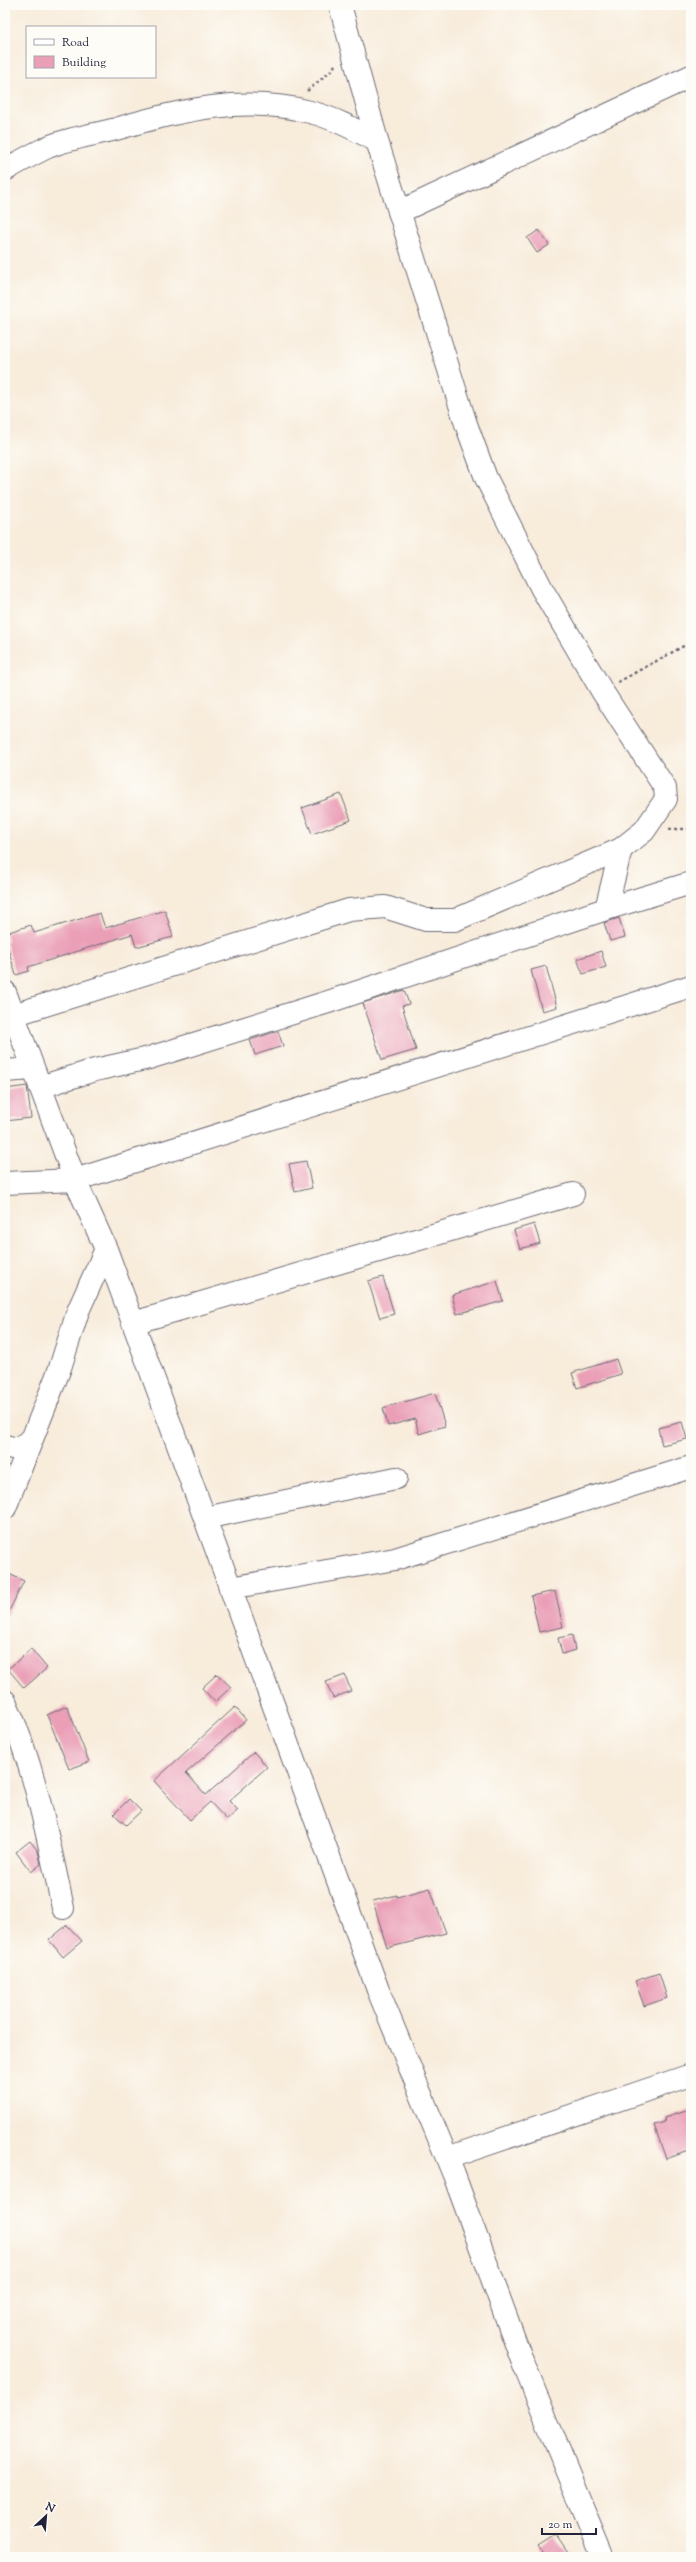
<svg xmlns="http://www.w3.org/2000/svg" width="696" height="2562" font-family="'Sorts Mill Goudy',serif">
<style>
.building{fill:#ea9fb7}
.lines{fill:none;stroke-linecap:round;stroke-linejoin:round}
.minor-casing{stroke:#6d6973;stroke-width:24}
.path{stroke:#6d6973;stroke-width:2.5;stroke-dasharray:3 3;stroke-linecap:butt}
.minor{stroke:#fff;stroke-width:22}
</style>
<rect width="100%" height="100%" fill="#fdfcf7"/>
<filter id="ink" filterUnits="userSpaceOnUse"><feTurbulence type="fractalNoise" baseFrequency=".025" numOctaves="2"/><feDisplacementMap in="SourceGraphic" scale="8" xChannelSelector="R" yChannelSelector="G"/><feConvolveMatrix kernelMatrix="1 2 1 2 8 2 1 2 1" color-interpolation-filters="sRGB"/></filter>
<filter id="wash" filterUnits="userSpaceOnUse"><feTurbulence type="fractalNoise" baseFrequency=".012" numOctaves="4" result="noise"/><feDisplacementMap in="SourceGraphic" scale="16" xChannelSelector="R" yChannelSelector="G"/><feGaussianBlur stdDeviation="0.9" result="paint"/><feColorMatrix in="noise" values="0 0 0 0 0 0 0 0 0 0 0 0 0 0 0 0 0 1.4 0 .05"/><feComposite in="paint" operator="in"/></filter>
<g filter="url(#wash)">
<rect width="100%" height="100%" fill="#f8ecdb"/>
<g id="blocks">
<!-- building -->
<path class="building" d="M539 230 549 245 537 253 527 238Z
M341 794 351 820 312 834 302 808Z
M165 910 173 937 136 947 132 934 28 967 29 971 16 975 6 942 8 941 6 933 31 925 34 933 100 913 105 928Z
M619 918 625 937 610 941 604 923Z
M601 951 606 967 583 974 577 959Z
M546 966 557 1007 542 1011 531 970Z
M404 990 409 1004 402 1006 416 1050 382 1060 363 1003Z
M278 1031 283 1046 255 1055 250 1040Z
M27 1086 31 1118 5 1121V1089Z
M306 1161 312 1188 295 1192 289 1164Z
M534 1224 540 1243 520 1249 514 1230Z
M383 1277 394 1314 380 1318 368 1281Z
M497 1281 503 1301 457 1314 452 1295Z
M616 1359 621 1374 577 1388 572 1373Z
M435 1393 445 1426 419 1434 415 1419 388 1426 383 1408Z
M682 1422 687 1439 662 1445 658 1428Z
M5 1572 24 1581 5 1619Z
M555 1591 563 1627 539 1632 531 1596Z
M572 1635 575 1650 562 1654 558 1638Z
M31 1649 47 1668 24 1688 8 1669Z
M217 1674 231 1687 215 1702 202 1688Z
M345 1675 351 1691 333 1698 326 1682Z
M67 1706 89 1762 69 1769 47 1715Z
M235 1707 246 1720 186 1773 206 1795 254 1752 267 1767 229 1801 238 1810 227 1820 210 1802 190 1820 154 1781Z
M129 1799 141 1811 126 1825 114 1814Z
M30 1841 38 1851 41 1864 31 1872 16 1852Z
M430 1888 446 1933 387 1948 373 1901 397 1895V1897Z
M67 1925 82 1941 63 1957 49 1940Z
M659 1973 667 1998 644 2006 635 1981Z
M691 2109V2150L666 2159 654 2125 665 2122 664 2118Z
M555 2535 570 2557H546L538 2546Z"/>
</g>
</g>
<g filter="url(#ink)">
<use href="#blocks" fill-opacity="0" stroke="#6d6973" stroke-width="1"/>
<g class="lines">
<defs>
<path id="minor" d="M340 5 377 141
M5 170C19 162 33 154 48 147 69 138 94 135 116 129 179 110 245 95 310 112 334 118 356 130 377 141L466 424 486 478 542 589 602 691 665 788 666 799 644 831 621 849 606 909 328 1002 149 1058 95 1070 40 1087
M399 212 691 76
M606 909 691 883
M5 992 75 1180 106 1249 378 1990 454 2175 523 2363 603 2557
M13 1015 349 910 385 907 426 920H455L621 849
M5 1071 32 1069
M5 1183 75 1180 691 986
M133 1323 573 1194
M5 1446 17 1449 32 1439
M5 1508 60 1368 78 1311 106 1249
M205 1518 396 1478
M230 1588 395 1559 691 1467
M5 1701C35 1766 48 1839 63 1908
M447 2158 691 2075"/>
</defs>
<!-- minor casing -->
<use href="#minor" class="minor-casing"/>
<!-- path -->
<path class="path" d="M307 91 332 70 335 65
M618 682 691 642
M669 829H691"/>
<!-- minor -->
<use href="#minor" class="minor"/>
</g>
</g>
<!-- margin -->
<rect width="696" height="2562" fill="none" stroke="#fdfcf7" stroke-width="20"/>
<!-- legend -->
<rect x="26" y="26" width="130" height="52" fill="#fdfcf7" stroke="#a5a5ac"/>
<rect x="34" y="39" width="20" height="6" fill="#ffffff" stroke="#a5a5ac"/>
<text x="62" y="46" font-size="12" fill="#22223b">Road</text>
<rect x="34" y="56" width="20" height="12" fill="#ea9fb7" stroke="#a5a5ac"/>
<text x="62" y="66" font-size="12" fill="#22223b">Building</text>
<!-- north arrow -->
<g transform="translate(46 2516) rotate(26)" stroke="#fdfcf7" stroke-width="3" paint-order="stroke">
<path d="M0-3L7 15L0 10L-7 15Z" fill="#22223b"/>
<text y="-6" font-size="11" font-weight="bold" text-anchor="middle" fill="#22223b">N</text>
</g>
<!-- scale -->
<path d="M542 2528v6h54v-6" fill="none" stroke="#22223b" stroke-width="2"/>
<text x="548" y="2528" font-size="12" fill="#22223b" stroke="#fdfcf7" stroke-width="3" paint-order="stroke">20 m</text>
</svg>
